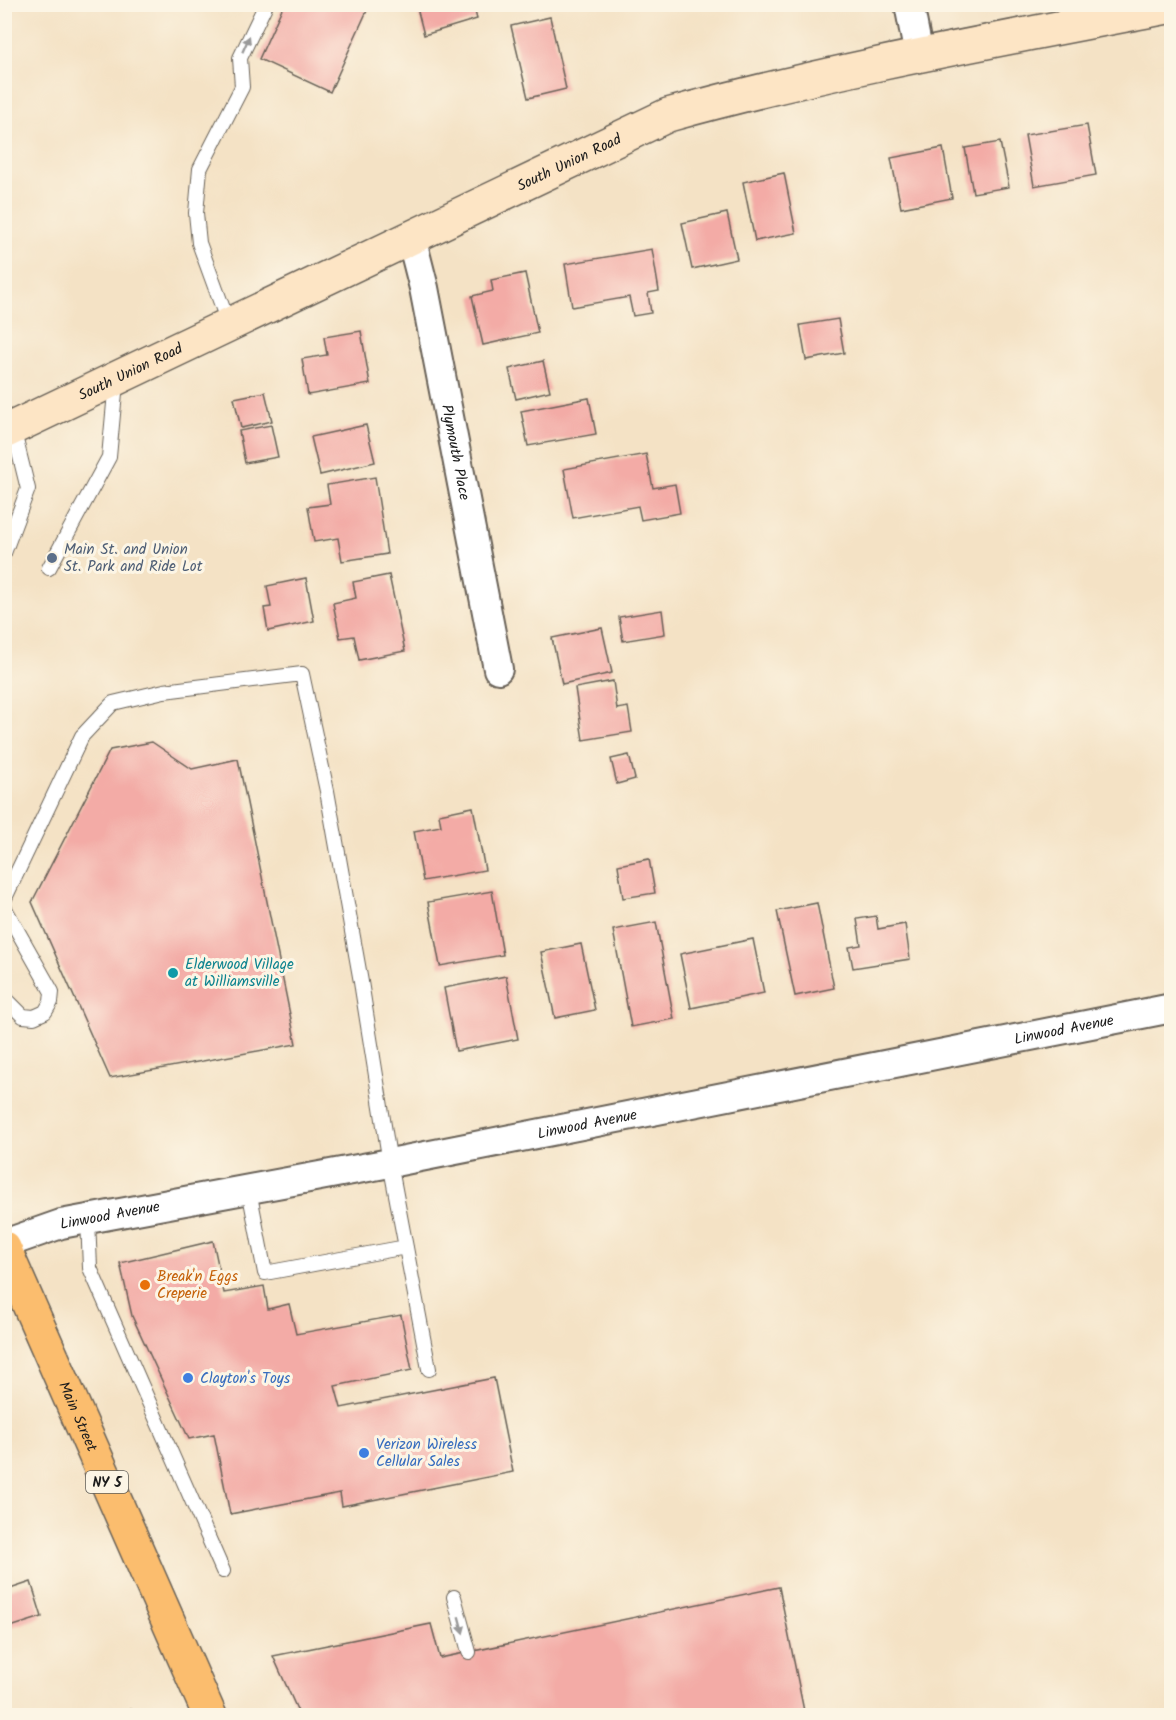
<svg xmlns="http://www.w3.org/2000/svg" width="1176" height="1720" font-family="Kalam,sans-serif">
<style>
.building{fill:#f3aba6}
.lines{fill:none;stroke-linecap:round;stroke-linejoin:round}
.lane-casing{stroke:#686157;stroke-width:16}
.street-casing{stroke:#686157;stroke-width:32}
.secondary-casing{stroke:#686157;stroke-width:36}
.primary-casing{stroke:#686157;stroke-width:36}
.path{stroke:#686157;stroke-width:4;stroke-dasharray:4.5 4.5;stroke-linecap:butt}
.lane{stroke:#fff;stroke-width:14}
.street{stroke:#fff;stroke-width:28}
.secondary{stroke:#fde5c5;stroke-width:33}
.primary{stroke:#fbbd6e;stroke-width:33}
.oneway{fill:#999}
.service-dot{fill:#5c6f8a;stroke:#fcf5e5;stroke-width:2}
.culture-dot{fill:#0f9aa8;stroke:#fcf5e5;stroke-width:2}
.food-dot{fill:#e8710a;stroke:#fcf5e5;stroke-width:2}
.shop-dot{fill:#3f7fe0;stroke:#fcf5e5;stroke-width:2}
.labels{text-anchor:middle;stroke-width:6;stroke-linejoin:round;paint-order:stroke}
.shield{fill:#fcf5e5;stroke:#5f5d58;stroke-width:1.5}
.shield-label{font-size:14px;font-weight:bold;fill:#1c1c1c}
.street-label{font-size:15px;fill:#1c1c1c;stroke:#fcf5e5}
.service-label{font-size:15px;fill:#4e5e75;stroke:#fcf5e5;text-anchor:start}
.culture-label{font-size:15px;fill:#0d838f;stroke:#fcf5e5;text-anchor:start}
.food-label{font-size:15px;fill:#c56008;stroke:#fcf5e5;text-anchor:start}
.shop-label{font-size:15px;fill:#366cbe;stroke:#fcf5e5;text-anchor:start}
</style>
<rect width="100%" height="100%" fill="#fcf5e5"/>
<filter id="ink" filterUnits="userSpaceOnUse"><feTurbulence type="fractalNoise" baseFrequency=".0167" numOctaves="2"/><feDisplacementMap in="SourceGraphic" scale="12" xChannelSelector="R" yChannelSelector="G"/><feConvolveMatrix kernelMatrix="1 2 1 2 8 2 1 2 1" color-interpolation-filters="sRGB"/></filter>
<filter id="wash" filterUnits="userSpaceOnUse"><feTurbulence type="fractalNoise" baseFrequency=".008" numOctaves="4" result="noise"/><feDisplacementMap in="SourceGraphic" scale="24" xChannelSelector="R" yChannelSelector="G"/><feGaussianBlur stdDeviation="1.35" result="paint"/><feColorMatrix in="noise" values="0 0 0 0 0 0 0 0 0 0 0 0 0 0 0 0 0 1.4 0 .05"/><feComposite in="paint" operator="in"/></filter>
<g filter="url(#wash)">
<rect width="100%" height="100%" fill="#f4e2c5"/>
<g id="blocks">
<!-- building -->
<path class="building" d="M284 4H370L330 92 259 59Z
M416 4H473L477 19 424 35Z
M550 17 566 89 528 98 511 26Z
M1087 125 1096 175 1034 186 1025 135Z
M1000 142 1009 187 973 193 965 148Z
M943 148 952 198 901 208 891 158Z
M784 173 796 233 755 241 743 182Z
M727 213 737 259 692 269 682 223Z
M652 249 659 291 648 293 651 313 633 316 629 297 572 307 565 264Z
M525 273 538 333 483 345 472 296 493 291 491 280Z
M838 319 844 353 806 360 800 325Z
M361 331 370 384 308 395 302 359 327 355 324 337Z
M543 361 550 391 516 399 509 369Z
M265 392 272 421 241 428 234 398Z
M589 398 596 434 528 446 521 411Z
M271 425 278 457 245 463 239 431Z
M366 425 375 462 320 475 311 437Z
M646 454 653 488 675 484 680 513 641 520 638 506 573 518 564 469Z
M375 477 387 554 342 561 338 538 314 542 308 507 330 504 327 485Z
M389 575 405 651 359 660 354 636 340 638 333 603 356 598 353 582Z
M306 578 314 621 268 631 264 608 271 607 267 586Z
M662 610 665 634 623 641 619 617Z
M602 628 612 673 562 684 552 638Z
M613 681 617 709 628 707 632 732 583 740 575 688Z
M152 742 192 769 238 759 296 1044 110 1078 32 902 110 750Z
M629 755 635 779 617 784 611 759Z
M473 807 485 870 423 881 414 831 441 826 439 814Z
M649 859 655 893 623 898 618 865Z
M492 891 503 955 440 966 428 902Z
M817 903 834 988 795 996 777 911Z
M876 916 878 929 905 924 910 959 853 968 849 947 861 945 857 919Z
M656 922 674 1019 631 1027 613 930Z
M753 939 764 993 691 1008 680 954Z
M581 944 595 1010 555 1018 541 952Z
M506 976 518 1039 456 1051 444 988Z
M213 1241 224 1293 264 1286 268 1309 289 1304 296 1334 401 1315 412 1370 335 1386 341 1408 494 1378 513 1472 342 1506 340 1493 230 1514 214 1434 189 1439 132 1316 120 1263Z
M31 1582 42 1617 4 1629V1591Z
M779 1587 805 1716H300L273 1656 431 1624 440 1658Z"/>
</g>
</g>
<g filter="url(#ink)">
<use href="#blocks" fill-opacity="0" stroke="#686157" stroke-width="1.5"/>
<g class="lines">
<defs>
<path id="lane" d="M229 325 199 243 196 213 200 169 242 87 240 58 266 4
M4 553 28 489 13 428
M49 568 109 457 116 382
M4 900 82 736 113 703 164 691 302 674 327 791 361 982 390 1163 429 1369
M4 907 52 992 51 1002 45 1012 34 1017 23 1016 4 997
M249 1190 265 1273 406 1247
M88 1219 90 1268 223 1571
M454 1597 469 1652"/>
<g id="street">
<path d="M909 4 919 56"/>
<path id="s1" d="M411 237 424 288 498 669"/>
<path id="s2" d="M4 1244 61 1224 390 1163 1172 1008"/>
</g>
<g id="secondary">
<path id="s3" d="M4 432 668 115C833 69 1003 39 1172 6"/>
</g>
<g id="primary">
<path id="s4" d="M4 1248 210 1716"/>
</g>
</defs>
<!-- lane casing -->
<use href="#lane" class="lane-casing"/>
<!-- street casing -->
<use href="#street" class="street-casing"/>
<!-- secondary casing -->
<use href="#secondary" class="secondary-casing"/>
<!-- primary casing -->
<use href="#primary" class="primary-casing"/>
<!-- path -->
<path class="path" d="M120 1716 136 1708"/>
<!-- lane -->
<use href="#lane" class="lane"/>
<!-- street -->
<use href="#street" class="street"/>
<!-- secondary -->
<use href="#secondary" class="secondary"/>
<!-- primary -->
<use href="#primary" class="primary"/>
</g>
<!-- one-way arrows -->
<defs><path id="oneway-solid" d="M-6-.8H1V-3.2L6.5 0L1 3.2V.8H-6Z" transform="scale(1.5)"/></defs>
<g class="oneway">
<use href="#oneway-solid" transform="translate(246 44) rotate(-66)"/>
<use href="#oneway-solid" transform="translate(461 1625) rotate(75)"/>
</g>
</g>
<!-- markers -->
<circle class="service-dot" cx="52" cy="558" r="6"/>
<circle class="culture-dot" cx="173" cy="973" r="6"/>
<circle class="food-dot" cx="145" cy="1285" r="6"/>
<g class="shop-dot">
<circle cx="188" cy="1378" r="6"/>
<circle cx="364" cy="1453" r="6"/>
</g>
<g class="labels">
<!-- shield labels -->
<rect class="shield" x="86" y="1471" width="42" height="22" rx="4.5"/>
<g class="shield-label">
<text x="107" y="1487">NY 5</text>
</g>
<!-- street labels -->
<g class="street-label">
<text dy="5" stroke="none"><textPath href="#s3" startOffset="626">South Union Road</textPath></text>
<text dy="5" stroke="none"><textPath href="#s3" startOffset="140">South Union Road</textPath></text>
<text dy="5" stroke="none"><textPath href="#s1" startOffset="220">Plymouth Place</textPath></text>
<text dy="5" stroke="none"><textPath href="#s2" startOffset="1082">Linwood Avenue</textPath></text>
<text dy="5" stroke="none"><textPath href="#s2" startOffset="596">Linwood Avenue</textPath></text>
<text dy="5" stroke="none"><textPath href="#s2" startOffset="110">Linwood Avenue</textPath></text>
<text dy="5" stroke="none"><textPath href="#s4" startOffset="184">Main Street</textPath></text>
</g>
<!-- service labels -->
<g class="service-label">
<text x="64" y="554">Main St. and Union<tspan x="64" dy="17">St. Park and Ride Lot</tspan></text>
</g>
<!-- culture labels -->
<g class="culture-label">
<text x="185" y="969">Elderwood Village<tspan x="185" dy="17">at Williamsville</tspan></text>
</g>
<!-- food labels -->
<g class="food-label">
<text x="157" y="1281">Break'n Eggs<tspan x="157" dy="17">Creperie</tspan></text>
</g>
<!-- shop labels -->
<g class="shop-label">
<text x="200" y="1383">Clayton's Toys</text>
<text x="376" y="1449">Verizon Wireless<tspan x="376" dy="17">Cellular Sales</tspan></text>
</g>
</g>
<!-- margin -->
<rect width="1176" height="1720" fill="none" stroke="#fcf5e5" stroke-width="24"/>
</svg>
